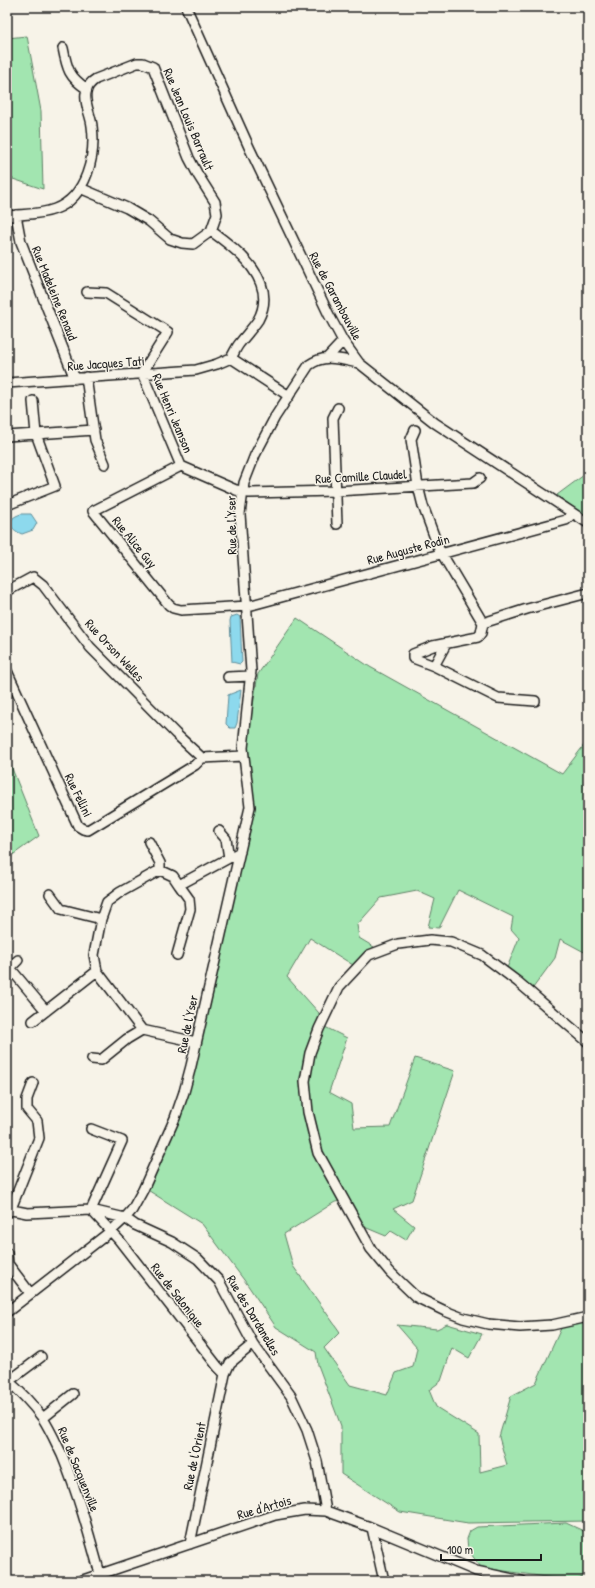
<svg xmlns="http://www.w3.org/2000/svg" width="595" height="1588" font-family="'Patrick Hand',sans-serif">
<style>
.green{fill:#a2e5b0;stroke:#5f8066}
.water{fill:#8dd9ed;stroke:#608d99}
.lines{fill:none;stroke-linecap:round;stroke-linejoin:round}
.minor-casing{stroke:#1c1c1c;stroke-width:12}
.minor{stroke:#f7f3e8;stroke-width:9}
.labels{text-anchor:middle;stroke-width:3;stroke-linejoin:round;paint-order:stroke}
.street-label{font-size:13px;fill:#1c1c1c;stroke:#f7f3e8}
</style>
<rect width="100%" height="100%" fill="#f7f3e8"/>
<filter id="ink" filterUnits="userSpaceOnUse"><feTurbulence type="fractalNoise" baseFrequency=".025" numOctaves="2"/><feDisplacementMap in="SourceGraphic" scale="8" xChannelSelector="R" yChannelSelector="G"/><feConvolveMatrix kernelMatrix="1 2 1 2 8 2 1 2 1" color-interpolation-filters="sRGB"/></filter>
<g filter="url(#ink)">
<!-- green -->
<path class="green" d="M27 36 41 111 43 189 7 177V38Z
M588 472V519L557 495Z
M297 618 370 667 562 774 588 740V954L560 939 555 958 533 988 507 968 519 938 511 929 513 917 458 890 439 928 428 927 435 899 417 891 381 898 357 925 359 938 374 947 353 965 310 938 287 977 319 1013V1024L347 1038 329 1092 351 1104 354 1128 390 1127 415 1058 455 1071 412 1200 393 1209 414 1226 406 1240 391 1231 386 1236 362 1226 350 1200 335 1202 284 1234 293 1266 340 1332 324 1348 350 1385 387 1395 396 1373 413 1367 417 1348 397 1325 437 1329 447 1324 482 1334 469 1358 452 1348 441 1381 429 1390 436 1407 479 1434 480 1472 507 1465 499 1437 511 1396 536 1383 562 1326 588 1320V1521L468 1523 400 1512 341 1474V1426L318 1365 316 1352 276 1327 247 1284 202 1224 146 1189 187 1090 218 947 254 803 246 749 258 674Z
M7 756 39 836 7 859Z
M566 1523 588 1533V1574L575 1581 497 1570 480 1566 468 1550 467 1539 470 1531 477 1527Z"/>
<!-- water -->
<path class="water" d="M21 514H31L37 523 33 530 22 534C9 529 5 519 21 514Z
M237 615 240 617 242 662 240 664 232 662 230 621 231 617Z
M241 690 237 723 235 728H230L226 724 228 695Z"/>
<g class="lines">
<defs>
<path id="minor" d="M186 7 249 147 329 315 343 341 359 363 435 423 588 523
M63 48C67 69 69 77 87 89
M80 188 127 208 149 221 170 239 182 243 193 244 211 231
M16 215 21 242 75 379
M7 216C23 214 40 215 55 209 87 197 96 155 92 126 91 115 84 104 86 93 87 86 91 82 96 79L137 63H143L153 67 189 158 198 175 215 202 217 214 211 231C238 250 279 282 258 320 252 329 245 336 239 344 236 348 234 353 231 358
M87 292 106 293 168 332 142 373 181 466 236 490 249 493 336 491 473 483 480 478
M328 357 343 341
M231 358 289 396
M86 377 95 440 105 464
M7 383 196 370 217 364 231 358
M415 430 411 439 418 486 423 506 439 549 483 623
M7 436 94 430
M181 466 93 511 169 605 173 608 181 610 248 606 566 520 572 514
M7 505 55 486 36 434 33 401
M337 524 333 418 338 408
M7 591 33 577 43 585 90 647 176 734 202 758
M483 623 481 633 478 637 433 646 413 654V658L434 666 498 698 535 701
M483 623 527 609 588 593
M434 666 446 644
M7 671 78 826 83 829 88 830 195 765 202 758 244 756
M228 677 251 676
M219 831 226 839 229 858
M149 842 160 863V870
M50 894 61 909 101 919 94 955 97 971 142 1030
M101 919 107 902 119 893 160 870 173 876 179 885 240 852
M177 955 190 909 189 899 179 885
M18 960 10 968 46 1011
M33 1021 97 971
M588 1042 518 982 482 955 451 942 430 940 398 944 369 955 339 987 319 1029 310 1053 305 1081 308 1112 318 1153 371 1249 390 1272 416 1297 445 1311 463 1318 488 1324 520 1327 552 1325 588 1317
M92 1059 101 1060 127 1039 142 1030 196 1042
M7 1209 27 1213 91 1210 125 1218 135 1225 172 1242 198 1259 219 1281 253 1344 291 1396 307 1430 317 1461 326 1511
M91 1210 119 1240 218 1367 225 1374
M91 1210 122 1141 91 1129
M10 1211 39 1138 37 1121 27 1109V1099L33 1083
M7 1253 8 1264 30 1293
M7 1312 111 1231 125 1218 132 1210 143 1190 175 1118 184 1092 191 1066 250 807 243 748 251 671 240 514 244 483 255 455 275 417 309 365C326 353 341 360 359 363
M7 1380C20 1391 32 1404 42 1417 50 1429 56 1443 62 1455 78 1494 89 1534 100 1574L99 1580
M9 1381 41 1357
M43 1418 73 1394
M372 1528 384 1581
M190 1544 225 1374 230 1363 253 1344
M80 1581 275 1515 305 1510 326 1511 370 1527 476 1571 522 1581"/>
</defs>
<!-- minor casing -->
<use href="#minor" class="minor-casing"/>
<!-- minor -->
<use href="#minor" class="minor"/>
</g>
</g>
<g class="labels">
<!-- street labels -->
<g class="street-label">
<text transform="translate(189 119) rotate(67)" y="5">Rue Jean Louis Barrault</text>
<text transform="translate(55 293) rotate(68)" y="5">Rue Madeleine Renaud</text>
<text transform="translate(336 296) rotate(62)" y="5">Rue de Garambouville</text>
<text transform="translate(106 363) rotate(-4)" y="5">Rue Jacques Tati</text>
<text transform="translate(173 413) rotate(67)" y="5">Rue Henri Jeanson</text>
<text transform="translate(361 476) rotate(-3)" y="5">Rue Camille Claudel</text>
<text transform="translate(231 525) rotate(-91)" y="5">Rue de l'Yser</text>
<text transform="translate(135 542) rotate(51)" y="5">Rue Alice Guy</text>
<text transform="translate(408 549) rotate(-15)" y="5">Rue Auguste Rodin</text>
<text transform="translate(115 650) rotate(47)" y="5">Rue Orson Welles</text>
<text transform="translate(79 795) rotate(64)" y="5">Rue Fellini</text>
<text transform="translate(187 1024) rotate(-78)" y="5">Rue de l'Yser</text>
<text transform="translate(178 1295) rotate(52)" y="5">Rue de Salonique</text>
<text transform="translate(254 1315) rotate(59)" y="5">Rue des Dardanelles</text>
<text transform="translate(194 1456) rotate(-78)" y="5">Rue de l'Orient</text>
<text transform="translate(79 1469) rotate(68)" y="5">Rue de Sacquenville</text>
<text transform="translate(264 1507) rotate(-16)" y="5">Rue d'Artois</text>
</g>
</g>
<!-- margin -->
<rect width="595" height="1588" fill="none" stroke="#f7f3e8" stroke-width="24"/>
<rect x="12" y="12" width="571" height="1564" fill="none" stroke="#1c1c1c" stroke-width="1.5" filter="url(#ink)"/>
<!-- scale -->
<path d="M441 1554v6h100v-6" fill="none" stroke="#1c1c1c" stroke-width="2"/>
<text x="447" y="1554" font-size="12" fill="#1c1c1c" stroke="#f7f3e8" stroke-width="3" paint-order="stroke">100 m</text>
</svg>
